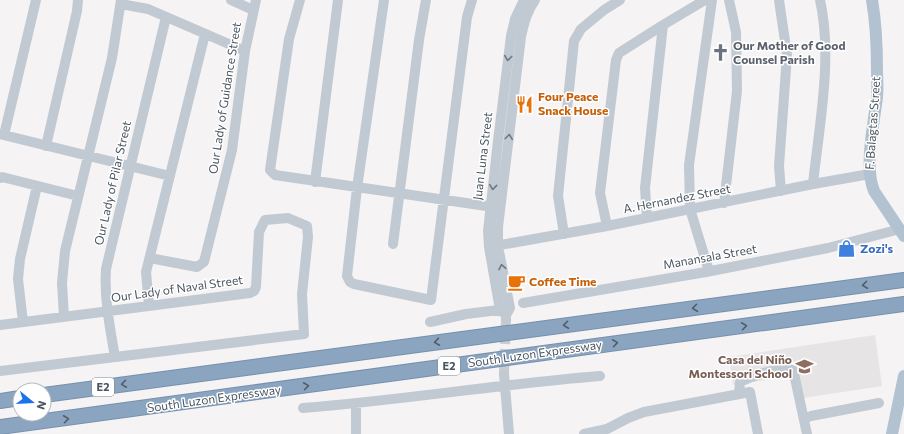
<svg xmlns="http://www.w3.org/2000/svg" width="904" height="434" font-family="Commissioner,sans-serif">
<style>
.education{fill:#e6e4e5}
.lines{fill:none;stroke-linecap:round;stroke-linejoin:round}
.minor-tunnel{stroke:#caccce;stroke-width:10;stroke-dasharray:10 5;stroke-linecap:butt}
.highway-casing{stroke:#7690ad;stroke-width:16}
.minor{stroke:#c1cad2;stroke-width:10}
.major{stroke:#b3c2d1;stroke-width:12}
.highway{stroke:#8ba5c1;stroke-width:14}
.oneway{stroke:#6e7983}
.oneway2{stroke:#505e6b}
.labels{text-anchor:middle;stroke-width:3;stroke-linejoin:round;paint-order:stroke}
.shield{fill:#fff;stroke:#808990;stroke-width:1}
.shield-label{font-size:11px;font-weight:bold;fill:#4a5661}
.worship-label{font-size:12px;font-weight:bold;fill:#5b616d;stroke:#fff;text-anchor:start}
.food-label{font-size:12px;font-weight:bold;fill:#c56008;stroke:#fff;text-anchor:start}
.street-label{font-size:12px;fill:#4a5661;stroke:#fff}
.shop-label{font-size:12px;font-weight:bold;fill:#366cbe;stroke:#fff;text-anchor:start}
.education-label{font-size:12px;font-weight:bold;fill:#785e54;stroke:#fff;text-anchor:end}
</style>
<rect width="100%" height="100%" fill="#f5f3f3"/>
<!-- education -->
<path class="education" d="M875 335 882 386 797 399 793 376 733 385 729 357Z"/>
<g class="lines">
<!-- minor-tunnel -->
<path class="minor-tunnel" d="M504 374 506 319"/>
<defs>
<path id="highway" d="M44 395 904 280
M0 401 20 398
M0 427 904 304"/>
</defs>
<!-- highway casing -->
<use href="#highway" class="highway-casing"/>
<!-- minor -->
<path class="minor" d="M231 0 253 10
M300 0 289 39 270 170 275 175 500 208
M384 0 357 188 347 276 350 282 354 284 431 300 467 17 472 0
M779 0 787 55 779 166 781 191
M121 4 148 9 245 51
M0 134 170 176
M4 135 36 0
M46 146 77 11 78 0
M0 178 2 177 78 196
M315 182 338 0
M813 184C819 126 833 58 820 0
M724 203 737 91 736 32 729 0
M647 218 645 188 663 25
M607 226 600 193 616 60 619 53 663 25 705 0
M564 234 558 196 574 41 581 29 604 10 620 0
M393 244 419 40 426 0
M489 247 607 226 813 184 870 174
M150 258 197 267 204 262 232 150 245 51 256 0
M709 271 690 209 689 165 712 0
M523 303 706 272 828 248 900 229
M149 306 146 272 205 34
M506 315 500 310 489 247 488 231 498 141 511 36 515 19 524 0
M64 317 62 283 65 251 112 58 121 0
M506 319V315L510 308 498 246V227L521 37C524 23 527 11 535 0
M23 322 18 279 20 259 37 186
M430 322 466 314 507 309
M0 325 250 293 254 291 256 287 259 232 265 220 288 218 307 226 308 237 302 294 304 334 0 371
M115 357C110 328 104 299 106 269L166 17
M504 374 509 434
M739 394 740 382C757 374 774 368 793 369L807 434
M356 404V434
M303 408C403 400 501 384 600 376
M804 419 811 416 879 403
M584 434 607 429 628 418 644 412 750 392 758 434"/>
<!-- major -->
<path class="major" d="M872 0C876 23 877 47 877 70 877 79 878 88 877 97 874 123 864 167 874 191L904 236
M892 434 904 376"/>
<!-- highway -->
<use href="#highway" class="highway"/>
</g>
<!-- one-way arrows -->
<defs><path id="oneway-chevron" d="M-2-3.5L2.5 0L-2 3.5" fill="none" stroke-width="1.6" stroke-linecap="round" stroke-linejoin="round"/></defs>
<g class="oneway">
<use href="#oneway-chevron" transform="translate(508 58) rotate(97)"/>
<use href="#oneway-chevron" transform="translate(509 137) rotate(-83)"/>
<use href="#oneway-chevron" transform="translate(493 187) rotate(96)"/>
<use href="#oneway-chevron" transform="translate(502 267) rotate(-101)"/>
</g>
<g class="oneway2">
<use href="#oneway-chevron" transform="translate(865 285) rotate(172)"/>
<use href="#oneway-chevron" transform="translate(695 308) rotate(172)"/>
<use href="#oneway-chevron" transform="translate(566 325) rotate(172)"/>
<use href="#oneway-chevron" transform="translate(744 326) rotate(-8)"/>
<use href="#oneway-chevron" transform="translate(437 342) rotate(172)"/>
<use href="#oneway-chevron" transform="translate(615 343) rotate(-8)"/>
<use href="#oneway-chevron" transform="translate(124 384) rotate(172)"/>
<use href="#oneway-chevron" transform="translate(306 386) rotate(-8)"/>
<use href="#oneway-chevron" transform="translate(66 419) rotate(-8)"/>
</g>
<!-- icons -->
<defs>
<symbol id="church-bare" viewBox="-9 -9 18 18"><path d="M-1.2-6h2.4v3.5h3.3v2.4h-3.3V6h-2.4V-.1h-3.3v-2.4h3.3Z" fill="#6b7280" stroke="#fff" stroke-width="2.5" paint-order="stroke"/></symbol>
<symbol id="restaurant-bare" viewBox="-9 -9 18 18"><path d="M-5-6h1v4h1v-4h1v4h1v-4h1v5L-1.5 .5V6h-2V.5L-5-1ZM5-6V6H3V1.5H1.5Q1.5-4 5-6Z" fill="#e8710a" stroke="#fff" stroke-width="2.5" paint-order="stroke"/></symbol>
<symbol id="shop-bare" viewBox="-9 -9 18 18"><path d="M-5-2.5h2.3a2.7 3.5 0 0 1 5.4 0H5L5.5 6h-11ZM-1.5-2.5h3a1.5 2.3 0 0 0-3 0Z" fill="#3f7fe0" stroke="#fff" stroke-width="2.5" paint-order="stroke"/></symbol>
<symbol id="cafe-bare" viewBox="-9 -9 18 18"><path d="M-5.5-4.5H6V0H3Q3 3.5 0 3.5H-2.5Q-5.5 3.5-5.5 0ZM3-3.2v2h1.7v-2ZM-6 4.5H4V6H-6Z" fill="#e8710a" stroke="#fff" stroke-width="2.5" paint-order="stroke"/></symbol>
<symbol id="school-bare" viewBox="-9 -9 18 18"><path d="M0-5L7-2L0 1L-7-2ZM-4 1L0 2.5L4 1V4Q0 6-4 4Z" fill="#8d6e63" stroke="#fff" stroke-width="2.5" paint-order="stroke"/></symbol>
</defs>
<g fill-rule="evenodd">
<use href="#church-bare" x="708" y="40" width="25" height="25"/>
<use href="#restaurant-bare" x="512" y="92" width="25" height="25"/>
<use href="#shop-bare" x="834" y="236" width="25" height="25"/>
<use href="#cafe-bare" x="504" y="270" width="25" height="25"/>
<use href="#school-bare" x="792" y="354" width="25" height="25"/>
</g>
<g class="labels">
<!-- shield labels -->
<g class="shield">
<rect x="438" y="357" width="22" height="18" rx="3"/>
<rect x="92" y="378" width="22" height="18" rx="3"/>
</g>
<g class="shield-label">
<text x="449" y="370">E2</text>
<text x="103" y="391">E2</text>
</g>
<!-- worship labels -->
<g class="worship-label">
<text x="733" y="50">Our Mother of Good<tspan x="733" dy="14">Counsel Parish</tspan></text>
</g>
<!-- food labels -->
<g class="food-label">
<text x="538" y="101">Four Peace<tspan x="538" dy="14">Snack House</tspan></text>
<text x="529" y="286">Coffee Time</text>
</g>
<!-- street labels -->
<g class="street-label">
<text transform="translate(225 98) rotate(-81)" y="4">Our Lady of Guidance Street</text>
<text transform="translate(873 123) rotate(-86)" y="4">F. Balagtas Street</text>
<text transform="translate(483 156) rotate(-83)" y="4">Juan Luna Street</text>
<text transform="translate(113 183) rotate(-77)" y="4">Our Lady of Pilar Street</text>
<text transform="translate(677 199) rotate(-11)" y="4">A. Hernandez Street</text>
<text transform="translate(710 257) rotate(-10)" y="4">Manansala Street</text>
<text transform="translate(177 289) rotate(-8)" y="4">Our Lady of Naval Street</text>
<text transform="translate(535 354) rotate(-8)" y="4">South Luzon Expressway</text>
<text transform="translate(214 399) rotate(-8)" y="4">South Luzon Expressway</text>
</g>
<!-- shop labels -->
<g class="shop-label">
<text x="860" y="253">Zozi's</text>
</g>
<!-- education labels -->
<g class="education-label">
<text x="792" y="364">Casa del Niño<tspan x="792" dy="14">Montessori School</tspan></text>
</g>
</g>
<!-- north arrow -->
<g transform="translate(32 402) rotate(108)"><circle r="19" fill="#ffffff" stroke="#b7bbc0"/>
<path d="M0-3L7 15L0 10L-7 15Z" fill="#1a73e8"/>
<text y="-6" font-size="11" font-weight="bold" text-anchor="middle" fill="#4a5661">N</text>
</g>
</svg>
